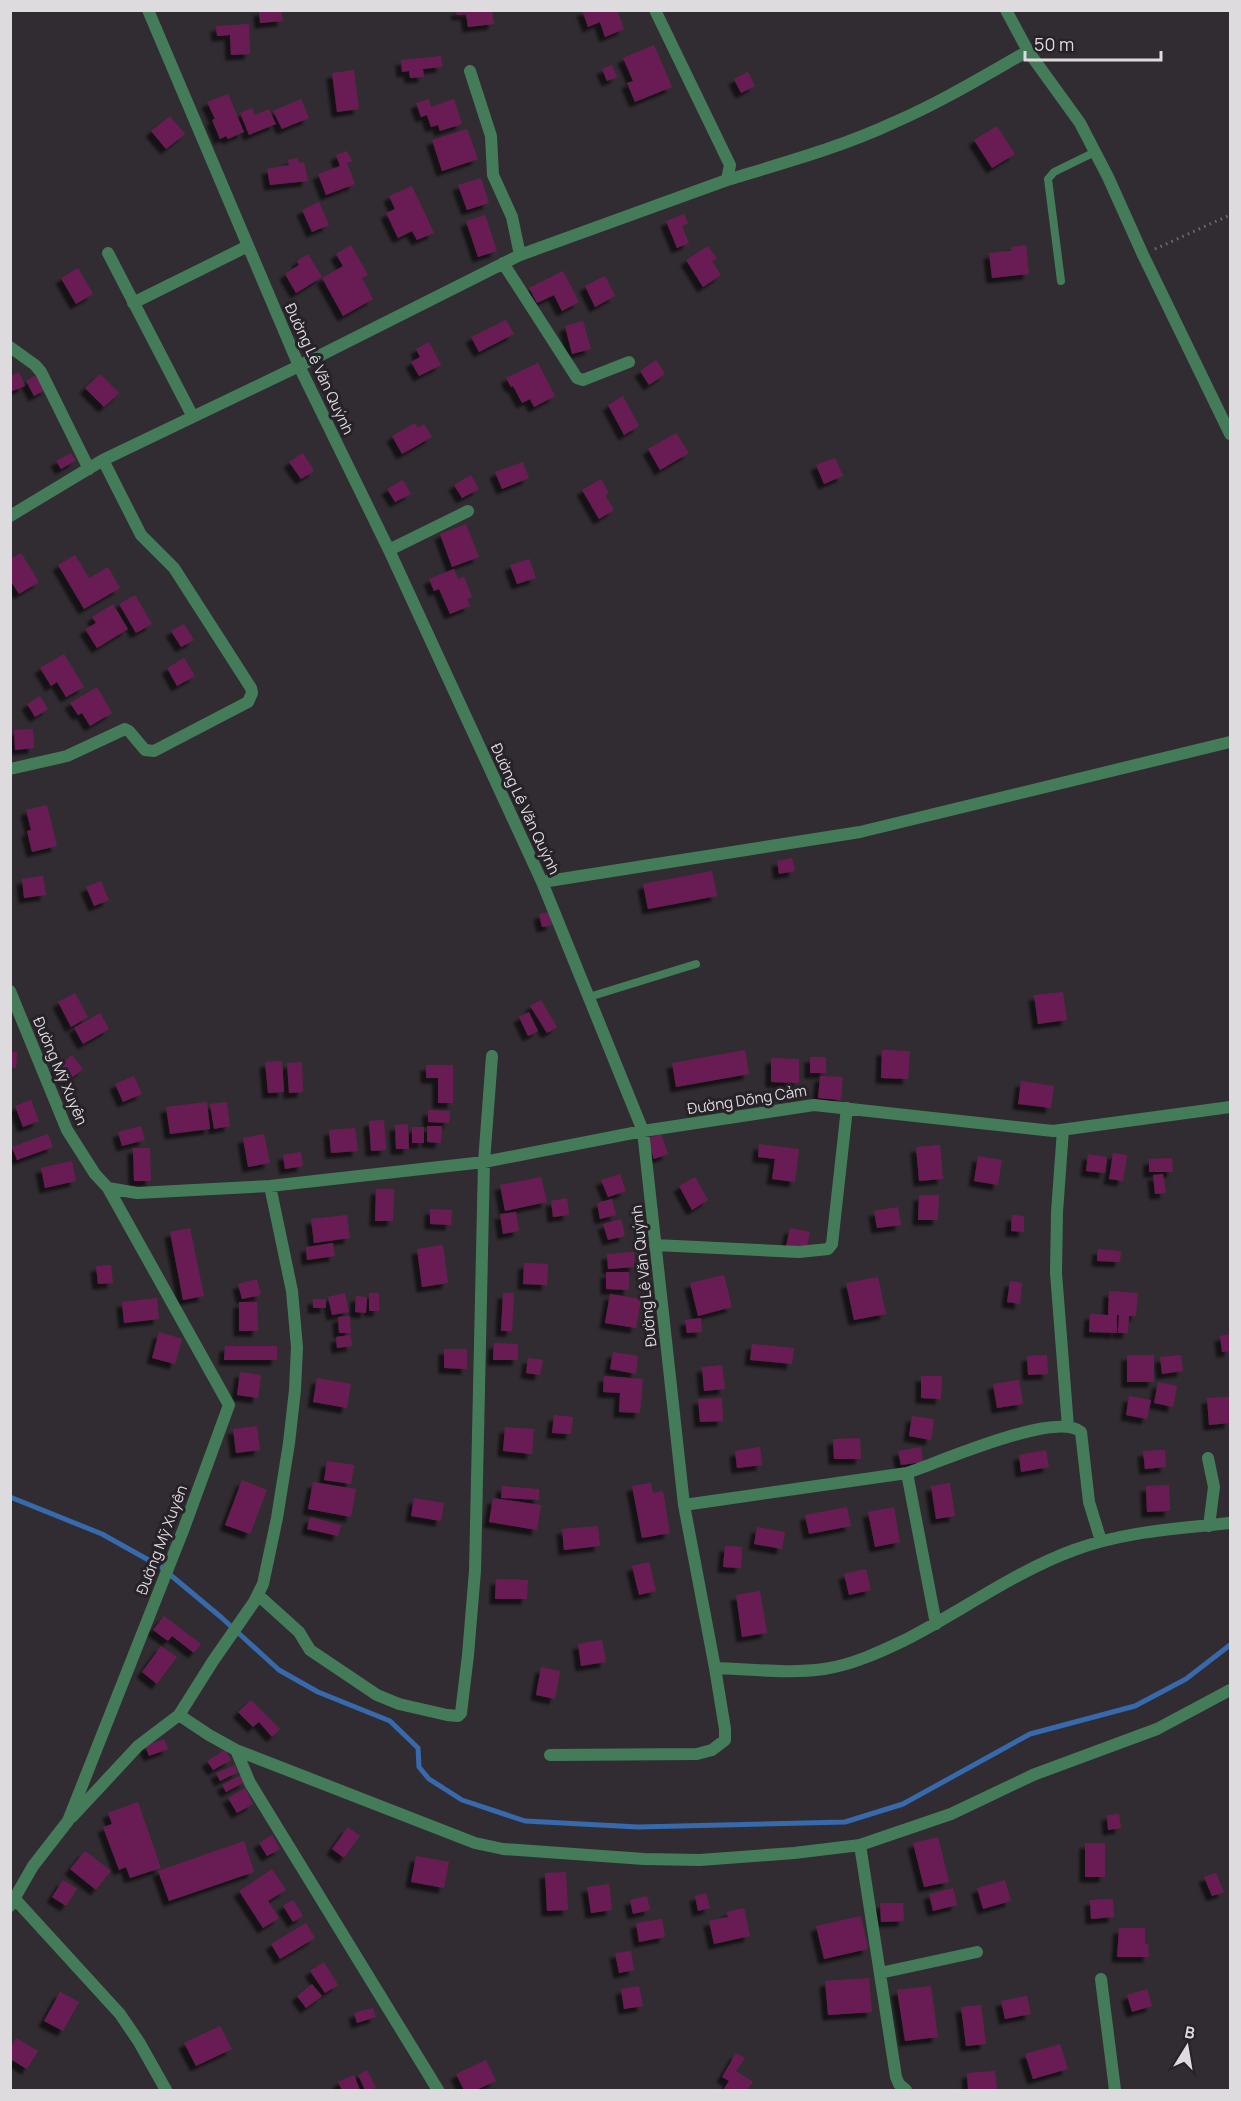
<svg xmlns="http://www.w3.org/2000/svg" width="1241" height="2101" font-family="Manrope,sans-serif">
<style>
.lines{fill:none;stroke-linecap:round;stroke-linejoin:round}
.stream{stroke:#366aad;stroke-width:5}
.building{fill:#681f52;filter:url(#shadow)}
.path{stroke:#706c71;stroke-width:3;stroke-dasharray:1.5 4.5;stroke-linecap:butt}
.service{stroke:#447c5a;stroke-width:8}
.minor{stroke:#447c5a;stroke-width:12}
.labels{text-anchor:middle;stroke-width:6;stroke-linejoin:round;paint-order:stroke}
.street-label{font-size:15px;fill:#dedbdf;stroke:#272227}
</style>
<defs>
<filter id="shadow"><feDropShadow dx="-5.5" dy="5.5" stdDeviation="1.5" flood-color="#0009"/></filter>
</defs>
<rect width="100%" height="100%" fill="#312c31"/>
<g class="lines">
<!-- stream -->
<path class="stream" d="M10 1497 102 1534 161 1567 222 1618 279 1670 318 1692 390 1721 418 1748 419 1767 429 1779 462 1800 525 1821 638 1827 845 1822 903 1804 1030 1734 1135 1706 1186 1679 1230 1645"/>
</g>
<!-- building -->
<path class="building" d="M259 10H281L283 21 260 23Z
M456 10H492L494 24 468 27 466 14 457 15Z
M582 10H617L624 29 605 37 600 22 588 27Z
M249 24 250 54 231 55 230 35 217 36 216 26Z
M654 45 672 87 635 102 627 83 633 81 623 58Z
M441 56 442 67 423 69 424 77 410 78 409 71 402 72 401 60Z
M612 65 617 77 607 81 602 69Z
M354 70 359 109 337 112 332 73Z
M748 72 755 86 741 93 734 79Z
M228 94 244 132 228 139 226 136 220 139 212 120 215 119 207 102Z
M301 99 309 118 282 129 273 111Z
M429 99 431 107 454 99 462 124 440 131 438 125 431 127 427 115 421 117 416 103Z
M252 108 255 115 269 109 276 124 249 135 240 113Z
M170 116 185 134 166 149 151 131Z
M997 126 1015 154 992 168 974 140Z
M467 129 478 159 442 171 432 140Z
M347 151 352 161 347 163 355 184 326 195 318 174 340 166 336 155Z
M298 158 299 163 304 162 308 181 270 185 267 169 289 165 288 160Z
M481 178 489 203 467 210 458 185Z
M412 186 434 233 417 240 412 231 398 238 386 213 395 209 389 196Z
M319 202 329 225 312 232 302 210Z
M684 214 688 223 682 226 689 243 677 248 666 221Z
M485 215 497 251 478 257 466 221Z
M351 245 368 275 362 278 373 299 343 316 322 278 343 266 336 254Z
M1026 245 1029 274 992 278 989 253 1011 251V247Z
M708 246 717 259 712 261 721 275 703 287 686 260Z
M308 254 322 277 296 293 285 274 299 265 297 261Z
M78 268 93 294 76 304 61 278Z
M563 271 579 302 562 311 554 295 537 303 529 288Z
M605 276 615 296 595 307 585 286Z
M506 320 514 334 479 352 471 337Z
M583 321 591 349 572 354 565 326Z
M429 342 441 365 419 376 411 362 420 357 416 349Z
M656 360 665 374 649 385 640 371Z
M538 363 555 396 534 407 530 399 522 403 513 386 511 387 506 378Z
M19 372 25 386 10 392V376Z
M38 374 47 389 34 396 26 381Z
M100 374 119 393 104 407 85 388Z
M623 396 639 426 624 435 608 405Z
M415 423 418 428 424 424 432 437 402 454 392 436Z
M676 433 689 453 660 470 648 449Z
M71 453 76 460 61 469 56 461Z
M303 453 314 471 301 479 289 462Z
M835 458 843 476 824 484 816 465Z
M523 462 529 478 502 489 495 472Z
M471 475 479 489 462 498 454 485Z
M601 479 609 493 605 495 614 510 599 519 582 490Z
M403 480 411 494 395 502 387 489Z
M466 524 479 557 452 567 440 534Z
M21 553 39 582 19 594 10 580V559Z
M75 555 89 578 108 567 120 588 84 609 58 565Z
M529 559 536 578 517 584 510 565Z
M454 569 458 579 464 577 472 597 467 599 470 606 450 614 439 589 434 591 429 579Z
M135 595 152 624 136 633 119 604Z
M113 604 128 629 97 648 85 629 96 623 92 617Z
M184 624 194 640 181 647 171 631Z
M64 654 84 687 66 697 57 682 51 686 40 668Z
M184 658 195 676 177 686 167 668Z
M97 687 112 713 90 726 82 713 78 715 70 703Z
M40 696 48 709 35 717 27 704Z
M33 729 34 748 15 750 14 730Z
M47 805 57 846 32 852 27 831 31 830 26 810Z
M792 858 795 871 779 874 777 861Z
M712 871 717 896 648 909 643 884Z
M43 876 46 895 24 898 22 879Z
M101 881 109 900 94 906 86 887Z
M549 912 552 925 542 927 539 914Z
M1063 992 1067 1020 1038 1024 1034 995Z
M75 993 88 1017 71 1027 58 1002Z
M541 1000 557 1027 547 1033 530 1006Z
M529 1012 538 1031 528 1036 519 1017Z
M100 1013 109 1029 83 1044 74 1028Z
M745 1050 749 1074 676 1087 672 1063Z
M882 1050 910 1051 908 1079 881 1078Z
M10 1052H17L16 1068 10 1067Z
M72 1055 83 1069 66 1082 56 1068Z
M810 1057H826V1073H810Z
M771 1058 799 1059V1083L771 1082Z
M282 1061 284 1092 268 1093 265 1062Z
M302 1062 303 1092 289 1093 287 1063Z
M426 1065H453V1103H438V1078H426Z
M134 1076 142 1094 123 1102 115 1084Z
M820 1076 843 1077 841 1100 818 1098Z
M1021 1081 1054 1086 1051 1108 1018 1104Z
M31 1100 39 1121 23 1127 15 1106Z
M207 1102 210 1129 170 1134 166 1107Z
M227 1102 230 1126 214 1129 210 1104Z
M428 1110 450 1111 449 1123 428 1122Z
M384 1120 386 1150 371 1151 369 1121Z
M408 1124 409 1149H396L395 1125Z
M141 1126 145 1140 122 1146 118 1132Z
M427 1126H442L441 1143 427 1142Z
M412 1127H424V1143H412Z
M355 1128 358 1151 331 1153 329 1130Z
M48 1134 53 1147 17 1160 12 1147Z
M264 1134 270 1163 248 1167 243 1138Z
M661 1134 668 1154 654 1159 647 1139Z
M759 1144 799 1149 795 1182 772 1179 775 1159 758 1157Z
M940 1145 943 1179 919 1181 916 1147Z
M133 1148H150L151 1181H134Z
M301 1152 303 1166 285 1169 283 1155Z
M1113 1153 1127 1155 1123 1181 1109 1179Z
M1088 1154 1107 1157 1105 1173 1086 1171Z
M978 1156 1002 1160 998 1185 974 1181Z
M1172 1158 1173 1172H1149V1159Z
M72 1161 76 1181 45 1188 41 1168Z
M620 1174 626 1191 608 1197 601 1180Z
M1163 1174 1166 1193 1155 1194 1153 1175Z
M541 1177 547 1202 505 1211 500 1185Z
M695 1177 708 1200 692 1210 679 1186Z
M376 1189H394L393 1221H375Z
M919 1195H939L938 1220H918Z
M567 1198 569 1215 553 1217 551 1201Z
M612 1199 616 1215 600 1219 597 1203Z
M898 1207 901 1225 877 1228 874 1211Z
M430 1209 452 1210 451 1225 430 1224Z
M516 1212 519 1231 503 1234 500 1214Z
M347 1215 350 1238 314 1243 311 1219Z
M1012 1215 1024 1216V1232L1011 1231Z
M621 1219 625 1236 608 1240 603 1224Z
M190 1228 204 1296 183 1300 170 1232Z
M790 1228 810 1232 806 1250 786 1246Z
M333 1243 335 1256 307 1260 306 1247Z
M443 1245 448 1283 422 1287 417 1249Z
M1098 1249 1121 1251 1120 1262 1097 1261Z
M634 1252 635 1267 608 1269 607 1254Z
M524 1263 548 1264 547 1285 523 1284Z
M111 1265 113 1283 98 1284 96 1266Z
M606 1272H629V1290L606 1289Z
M724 1275 732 1307 698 1316 690 1283Z
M878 1277 886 1314 854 1320 846 1283Z
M257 1279 261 1295 242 1299 238 1284Z
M1010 1281 1022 1283 1020 1304 1007 1302Z
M1109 1291 1138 1293 1136 1316H1129L1128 1333H1118L1119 1315H1117V1333L1089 1332 1090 1314 1108 1315Z
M345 1293 349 1312 332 1315 328 1297Z
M369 1293H379V1311H369Z
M503 1293H514L512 1331H501Z
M610 1294 641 1299 636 1328 605 1323Z
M356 1296 367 1297 366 1313 355 1312Z
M157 1298 159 1319 124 1323 122 1302Z
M313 1299H326V1308H313Z
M239 1302H257L258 1331H239Z
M350 1316 351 1333H339L338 1317Z
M701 1318 702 1332 687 1333 685 1320Z
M159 1332 182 1339 175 1364 152 1358Z
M1230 1334V1351L1222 1352 1220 1336Z
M351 1335 352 1346 337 1348 336 1337Z
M494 1343 518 1344V1360H493Z
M752 1344 794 1348 792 1364 750 1360Z
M225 1346H277V1360H224Z
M444 1349H467V1369L444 1368Z
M613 1352 638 1356 636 1374 610 1369Z
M1047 1355 1048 1374 1028 1375 1027 1356Z
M1127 1355H1154V1382H1127Z
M1181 1355 1183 1371 1162 1374 1160 1357Z
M528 1358 543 1360 540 1375 526 1373Z
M722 1365 725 1389 704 1391 702 1367Z
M240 1372 261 1375 258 1398 237 1395Z
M604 1376 643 1379 640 1413 619 1412 620 1393 603 1392Z
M921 1376H942L941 1399 921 1398Z
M317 1378 351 1384 347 1408 313 1402Z
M1019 1380 1023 1404 997 1408 993 1384Z
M1158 1382 1177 1386 1173 1407 1154 1403Z
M1129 1396 1151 1400 1147 1419 1126 1415Z
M1230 1397V1423L1209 1425 1207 1398Z
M722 1398 723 1421 700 1422 698 1399Z
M554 1415 573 1417 571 1434 552 1433Z
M912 1416 934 1419 931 1440 909 1436Z
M257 1426 260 1450 236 1453 233 1429Z
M505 1427 534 1429 532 1454 503 1451Z
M860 1438 861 1459H834L833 1439Z
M760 1447 762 1465 737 1468 735 1451Z
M921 1447 923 1462 901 1465 898 1451Z
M1046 1450 1049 1467 1021 1472 1019 1455Z
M1165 1450 1166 1467 1145 1469 1143 1451Z
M327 1461 354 1465 351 1484 324 1480Z
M242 1480 267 1490 250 1534 225 1525Z
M313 1482 356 1489 351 1517 308 1509Z
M651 1483 653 1493 663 1491 670 1533 642 1538 632 1486Z
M950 1483 955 1516 936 1519 931 1486Z
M1169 1485 1170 1511 1147 1512 1146 1486Z
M502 1486 539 1489V1500L501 1498Z
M414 1498 444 1503 441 1521 411 1516Z
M493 1498 541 1505 537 1530 489 1522Z
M847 1507 851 1526 809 1534 805 1515Z
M894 1507 900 1542 875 1547 868 1512Z
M310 1517 341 1525 338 1536 307 1529Z
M598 1526 600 1546 564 1550 562 1529Z
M757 1527 785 1532 782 1549 754 1544Z
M725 1546 742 1547 741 1568 723 1567Z
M649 1562 656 1591 639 1595 632 1566Z
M866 1569 871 1590 849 1595 844 1574Z
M496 1579 528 1580 527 1599H495Z
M760 1591 767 1633 742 1637 736 1595Z
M164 1616 201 1644 194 1653 172 1636 168 1641 153 1630Z
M602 1640 606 1662 581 1666 578 1644Z
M161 1646 177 1657 157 1684 142 1672Z
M541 1667 560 1671 555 1699 536 1695Z
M251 1700 280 1729 272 1737 259 1722 253 1727 238 1712Z
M164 1739 168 1749 149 1756 145 1746Z
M225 1750 231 1760 213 1770 207 1761Z
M235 1765 238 1772 220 1781 216 1773Z
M241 1775 245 1782 226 1792 222 1785Z
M245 1788 253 1804 237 1813 228 1798Z
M138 1802 161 1868 130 1878 126 1867 119 1870 103 1827 112 1824 108 1813Z
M1119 1814 1121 1828 1108 1830 1107 1815Z
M348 1827 360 1836 344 1858 332 1849Z
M272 1835 280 1849 267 1856 259 1843Z
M938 1837 949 1882 924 1887 913 1843Z
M244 1841 254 1872 169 1901 158 1871Z
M1085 1843H1105V1877H1085Z
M85 1851 111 1871 96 1890 70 1869Z
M416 1856 449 1862 444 1888 411 1882Z
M272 1869 286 1890 268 1901 279 1918 263 1928 239 1891Z
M566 1872 568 1910 547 1911 545 1873Z
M1216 1873 1224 1892 1212 1896 1204 1877Z
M63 1880 77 1889 66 1906 52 1897Z
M1005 1880 1011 1901 983 1909 977 1888Z
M609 1884 612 1910 591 1913 587 1887Z
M953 1888 957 1905 933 1911 929 1894Z
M706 1893 710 1908 698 1911 695 1896Z
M647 1896 650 1910 633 1914 630 1900Z
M1113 1899 1114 1917 1091 1919 1090 1900Z
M293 1900 303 1916 293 1922 283 1906Z
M880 1903H903L904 1921 881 1922Z
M744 1908 750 1936 714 1944 709 1921 728 1917 727 1912Z
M861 1916 868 1949 824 1959 816 1926Z
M662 1919 665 1937 639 1942 636 1923Z
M306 1923 315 1938 280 1959 271 1944Z
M1119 1928H1145V1944H1148L1149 1957H1117Z
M631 1951 634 1970 619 1973 615 1953Z
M324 1962 338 1985 325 1993 310 1971Z
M869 1978 872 2012 828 2015 825 1981Z
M312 1984 322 1996 306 2008 297 1996Z
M639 1986 643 2006 624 2009 621 1989Z
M931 1986 938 2037 905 2041 897 1990Z
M1147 1989 1152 2006 1132 2012 1127 1995Z
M60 1992 79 2002 63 2031 44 2021Z
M1027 1996 1031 2014 1005 2019 1001 2001Z
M981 2005 986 2044 966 2046 961 2007Z
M373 2008 376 2017 357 2023 354 2013Z
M220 2026 232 2049 196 2066 184 2043Z
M16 2038 38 2051 27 2069 10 2059V2048Z
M1060 2044 1068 2069 1033 2079 1025 2054Z
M736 2053 745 2058 736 2071 753 2082 747 2090H723L729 2081 722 2077Z
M486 2060 496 2081 476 2090H464L456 2074Z
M367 2070 376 2088 370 2090H365L358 2075Z
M995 2071 997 2090H968L967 2073Z
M354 2075 360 2090H342L338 2082Z"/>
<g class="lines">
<!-- path -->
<path class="path" d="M1155 249 1230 215"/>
<!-- service -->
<path class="service" d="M1061 281 1048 179 1054 172 1095 152
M589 997 696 964"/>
<!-- minor -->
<path class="minor" d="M148 10 299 366 389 550 542 882 643 1131 684 1505 715 1668 725 1729V1740L712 1750 697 1754 550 1755
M1006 10 1028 51 1080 123 1108 177 1143 255 1230 434
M470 71 491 136 493 175 512 217 520 255
M727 180C783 163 842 147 895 122 941 102 984 76 1028 51
M108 253 193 417
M503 263 577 378 583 380 629 362
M133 303 248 246
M10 347 35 365 41 372 89 469
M10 516 103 460 299 366 520 255 727 180 730 165 655 10
M389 550 468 511
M10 769 67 756 125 729 129 731 145 750 154 751 248 702 252 693 251 688 174 568 141 535 103 460
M542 882 860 832 1230 742
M10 991 67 1130 95 1174 108 1188 229 1405 184 1528 68 1821 33 1866 10 1906
M1063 1130 1057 1212 1056 1273 1068 1427
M108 1188 137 1193 270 1186 484 1162 643 1131 814 1105 1053 1131 1230 1107
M655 1245 799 1252 828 1249 832 1244 847 1108
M1208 1458 1214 1487 1209 1526
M907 1473 936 1624
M684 1505 907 1473C938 1463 1056 1410 1081 1432L1089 1502 1101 1541
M258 1595 299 1632 310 1650 377 1695 399 1704 447 1715 458 1716 461 1713 468 1655 475 1571 484 1162 492 1056
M715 1668C751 1669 788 1674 824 1669 852 1665 880 1652 905 1640 962 1611 1014 1572 1074 1550 1125 1531 1177 1529 1230 1523
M179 1715 209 1735 236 1750 250 1783 438 2090
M236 1750 475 1843 503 1849 644 1859 700 1860 794 1853 860 1845 951 1814 1033 1775 1157 1729 1230 1690
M72 1817 138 1746 179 1715 213 1661 254 1602 263 1584 277 1518 289 1443 295 1390 297 1347 292 1291 270 1186
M860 1845 896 2077 899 2084 906 2090
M14 1898 120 2014 139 2042 166 2090
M880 1973 977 1952
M1101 1979 1115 2090"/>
</g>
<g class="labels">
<!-- street labels -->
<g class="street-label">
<text transform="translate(319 369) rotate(65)" y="5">Đường Lê Văn Quýnh</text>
<text transform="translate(525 809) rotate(65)" y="5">Đường Lê Văn Quýnh</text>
<text transform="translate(60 1071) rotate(67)" y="5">Đường Mỹ Xuyên</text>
<text transform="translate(747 1100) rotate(-9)" y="5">Đường Dõng Cảm</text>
<text transform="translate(644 1276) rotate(-96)" y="5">Đường Lê Văn Quýnh</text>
<text transform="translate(162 1540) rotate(-69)" y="5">Đường Mỹ Xuyên</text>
</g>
</g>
<!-- border -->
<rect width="1241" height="2101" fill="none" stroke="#dedbdf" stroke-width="24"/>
<!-- north arrow -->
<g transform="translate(1187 2047) rotate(11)" stroke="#272227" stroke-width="4.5" paint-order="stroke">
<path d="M0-4.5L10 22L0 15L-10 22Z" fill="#dedbdf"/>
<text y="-9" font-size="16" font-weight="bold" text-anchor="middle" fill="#dedbdf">B</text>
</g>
<!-- scale -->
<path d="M1025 51v9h136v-9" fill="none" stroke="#dedbdf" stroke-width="3"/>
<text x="1034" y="51" font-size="18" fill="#dedbdf" stroke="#272227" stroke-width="4.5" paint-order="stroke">50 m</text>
</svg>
